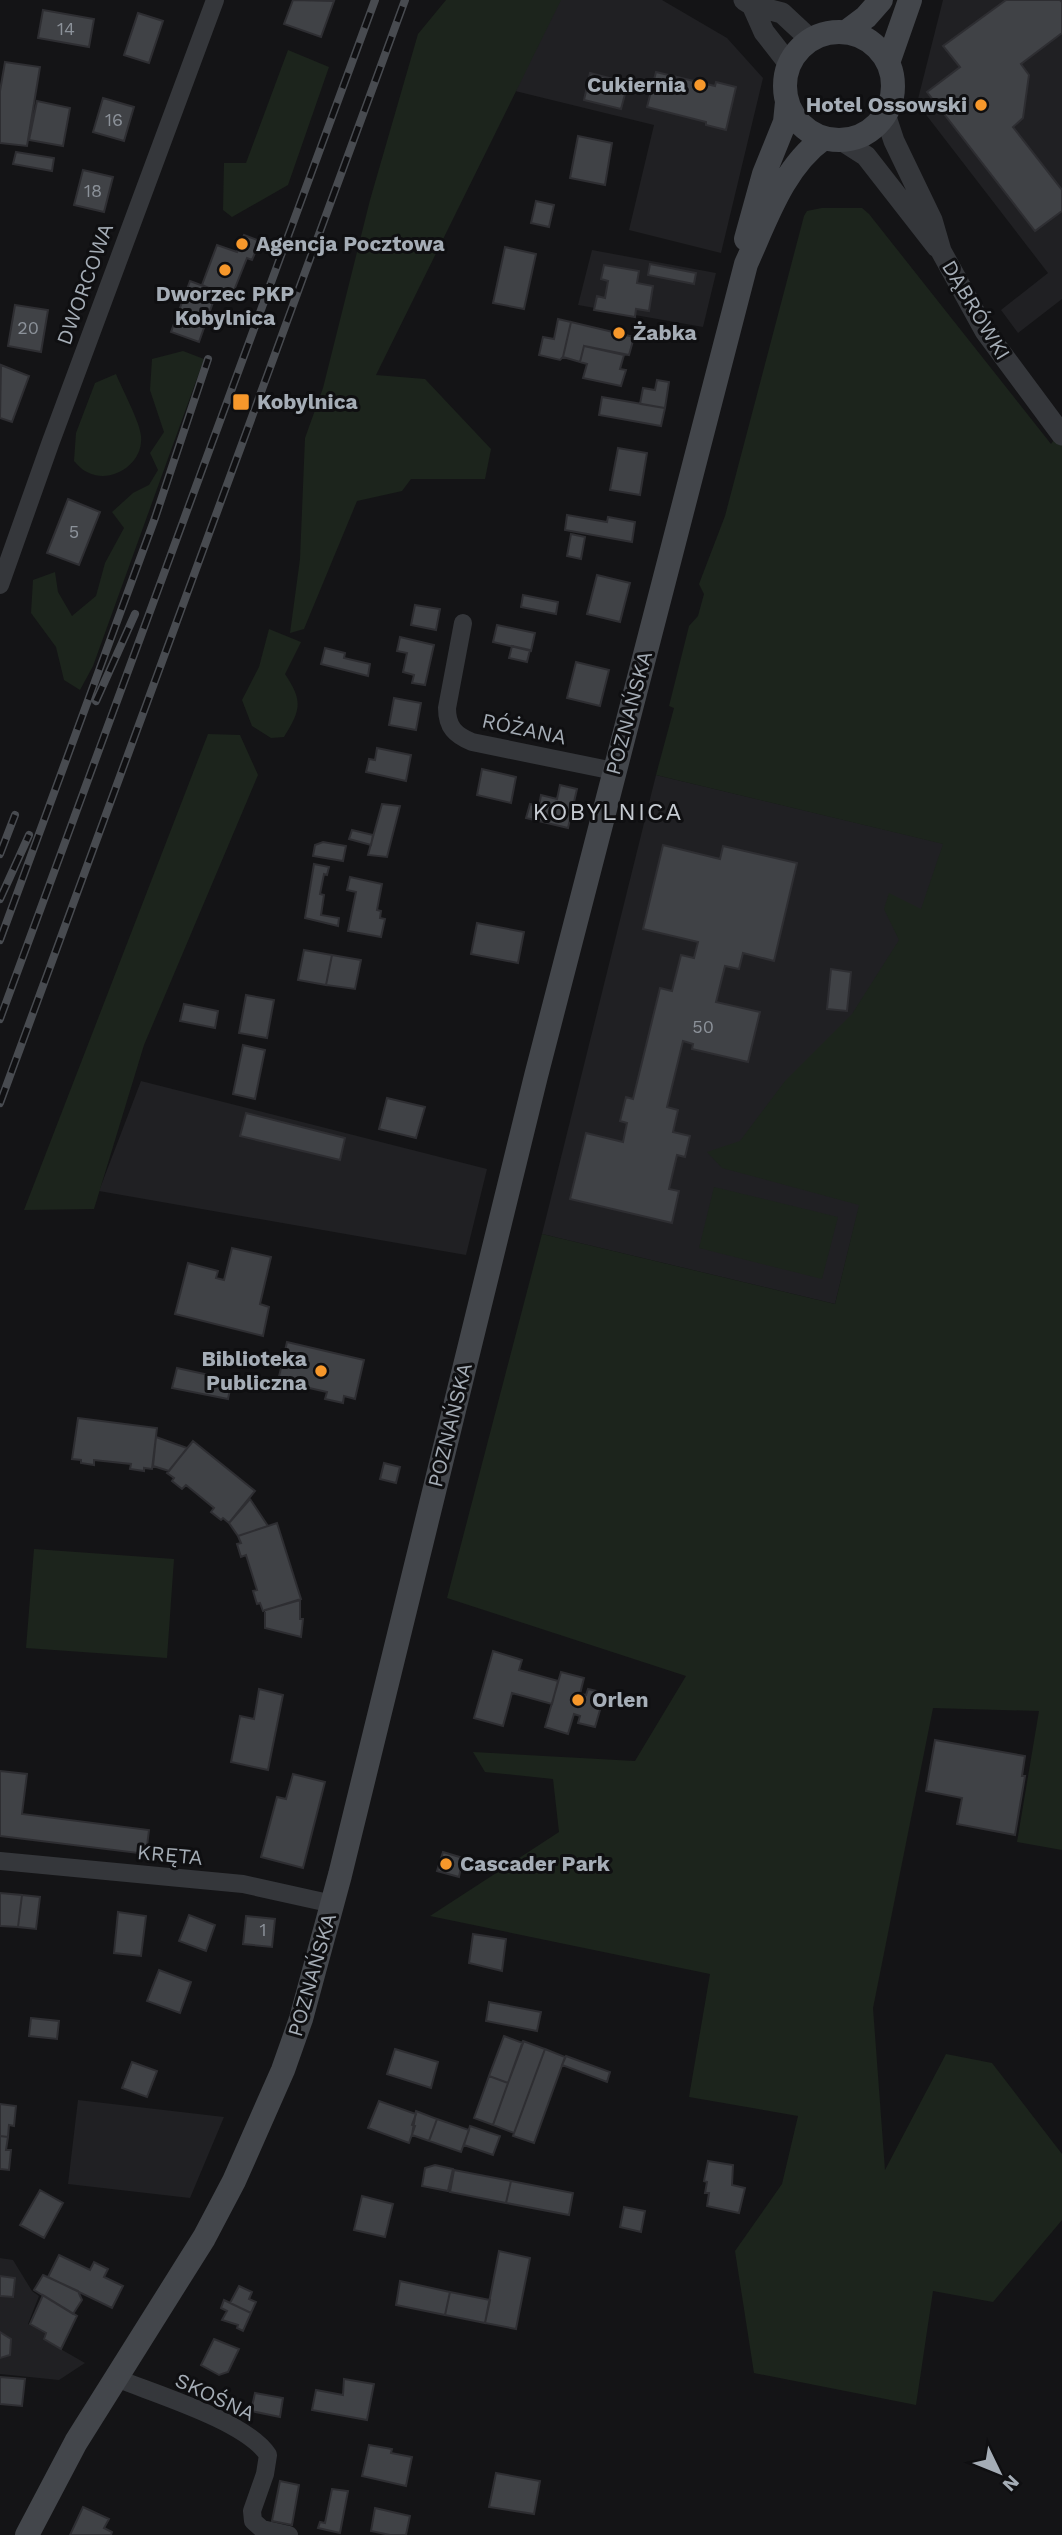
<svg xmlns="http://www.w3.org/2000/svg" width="1062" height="2535" font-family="'Work Sans',sans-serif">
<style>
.built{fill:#202023}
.green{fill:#1c241c}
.building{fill:#404246;stroke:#2e2e32;stroke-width:2}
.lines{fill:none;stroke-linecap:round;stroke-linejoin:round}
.minor{stroke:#35373b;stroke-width:18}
.tertiary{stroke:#35373b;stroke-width:21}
.secondary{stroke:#43464b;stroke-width:24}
.rail-casing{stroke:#484b50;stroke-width:8}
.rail{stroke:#0f0f11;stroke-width:5;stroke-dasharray:16;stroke-linecap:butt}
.poi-dot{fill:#f7982b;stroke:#0f0f11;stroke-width:2.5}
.labels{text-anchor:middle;stroke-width:6;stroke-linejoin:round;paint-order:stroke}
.number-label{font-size:18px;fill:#8c929a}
.poi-label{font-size:21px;font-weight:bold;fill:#a5adb6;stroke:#0f0f11;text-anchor:start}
.street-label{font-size:21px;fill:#a5adb6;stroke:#0f0f11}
.quarter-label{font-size:24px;letter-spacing:2px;fill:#c6cbd2;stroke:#0f0f11}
</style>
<rect width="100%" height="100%" fill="#141416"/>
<!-- built -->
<path class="built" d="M543 0H662L727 38 763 78 721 253 629 230 654 125 511 90Z
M943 0H1062V299L1018 333 1001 310 1048 273 917 103Z
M592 250 716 273 703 327 578 305Z
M656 775 949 845 835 1304 542 1234Z
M141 1081 487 1169 466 1255 99 1191Z
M78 2100 224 2117 190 2198 68 2184Z
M0 2258 13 2260 32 2291 39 2296 28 2324 45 2333 43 2339 85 2363 59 2380 0 2374Z"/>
<!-- green -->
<path class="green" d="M446 0H561L376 375 425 379 491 449 485 479H411L402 491 357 501 304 629 290 633 300 559 305 438 323 388 370 200 418 34Z
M288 50 329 67 288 185 232 217 223 210 224 163H246Z
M822 208H862L869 214 1051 444 1062 429V1850L1017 1842 1039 1711 933 1708 873 2008 885 2170 946 2054 992 2063 1062 2154V2220L993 2302 933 2291 916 2405 754 2373 735 2251 782 2184 798 2116 689 2097 710 1974 430 1916 559 1832 553 1779 485 1772 473 1752 635 1761 686 1676 447 1598 542 1234 835 1304 859 1205 722 1168 707 1152 740 1141 785 1081 852 1014 899 940 884 909 889 893 921 909 943 844 656 775 674 708 669 706 689 626 698 616 704 594 699 584 725 516 804 216 807 211Z
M183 351 204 359 93 666 80 690 64 680 56 647 31 613 33 580 55 572 58 592 72 616 96 596 105 563 124 528 112 512 133 493 149 485 158 470 150 453 164 432 150 390 152 359Z
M116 374C122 389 140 422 141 436 144 464 111 485 87 472 82 470 78 465 74 461L76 433 95 383Z
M269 629 301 642 285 674C303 701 301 710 284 737L271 738 252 726 242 700 259 667Z
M208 734 240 735 258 775 144 1045 94 1209 24 1210Z
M714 1187 838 1217 822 1279 699 1248Z
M34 1549 174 1559 167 1658 26 1648Z"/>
<!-- building -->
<path class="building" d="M293 0 334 1 321 37 284 24Z
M1006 0H1060L1062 2V33L1021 64 1029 75 1023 118 1013 127 1062 190V211L1035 231 927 92 960 67 943 46Z
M43 10 94 19 89 47 38 38Z
M138 13 163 21 149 63 124 55Z
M5 62 40 67 27 146 0 143V91Z
M656 72 715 86 716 82 736 87 726 130 706 125V122L647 107Z
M590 73 628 83 621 109 584 100Z
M103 98 134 107 124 141 93 132Z
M37 101 70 108 63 146 29 140Z
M578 136 612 143 605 185 570 178Z
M16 152 54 158 52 171 13 164Z
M83 170 113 177 104 212 74 205Z
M536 201 554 205 549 227 531 223Z
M244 235 260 241 252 260 247 258 231 298 202 285 217 245 237 252Z
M505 247 536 254 524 309 493 303Z
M650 264 696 273 694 284 648 275Z
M604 265 639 271 637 283 653 286 649 311 636 309 635 317 594 310 597 296 605 298 608 281 601 279Z
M190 281 217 291 199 342 171 332Z
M15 305 48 310 41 352 8 346Z
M558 319 571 322 563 357 560 360 539 355 543 337 554 339Z
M571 322 634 337 629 355 584 346 580 362 563 357Z
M584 346 624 355 620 369 626 370 621 386 583 378 587 364 580 362Z
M1 365 29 376 12 422 0 418Z
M657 380 669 382 665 408 640 404 643 388 655 390Z
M602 397 665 408 661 426 599 415Z
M618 448 647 453 640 495 610 490Z
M68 499 100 512 79 565 47 553Z
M567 515 607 522 608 517 635 522 632 542 565 530Z
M571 534 585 537 581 559 567 556Z
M597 575 630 583 620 622 587 614Z
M523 595 558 602 556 614 521 607Z
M415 605 440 609 436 630 411 625Z
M497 625 535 633 531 651 493 642Z
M400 637 434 645 425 685 412 683 414 675 403 672 407 653 397 651Z
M512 646 530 650 527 662 509 658Z
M325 648 345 653 344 658 370 664 368 676 321 664Z
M576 662 609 670 600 706 567 698Z
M394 698 421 703 416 730 389 725Z
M377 748 411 755 406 781 366 772 369 759 375 760Z
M482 769 516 777 511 803 477 795Z
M560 785 577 789 568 828 526 818 530 804 539 806 541 795 557 799Z
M382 804 400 806 387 857 368 855Z
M352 830 373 835 371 845 349 839Z
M323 842 346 846 343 861 313 856 315 845Z
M663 845 720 859 723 846 797 863 774 961 743 953 739 969 725 966 716 1002 760 1012 748 1062 692 1049 693 1044 683 1041 667 1107 678 1110 673 1132 690 1136 685 1157 677 1155 669 1189 679 1191 672 1223 570 1199 586 1133 623 1142 627 1123 620 1121 626 1097 633 1099 660 988 672 991 681 955 694 958 698 942 643 929Z
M314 864 329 867 327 875 324 874 320 894 324 895 321 915 339 918 338 926 305 918Z
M350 877 382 884 377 910 381 911 380 918 385 919 381 937 348 931 356 892 347 890Z
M477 923 524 932 518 963 471 954Z
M304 950 332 955 326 985 298 980Z
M332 955 361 960 355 989 326 985Z
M831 969 851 972 847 1011 827 1009Z
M246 995 274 1000 267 1038 239 1033Z
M184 1004 218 1011 215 1028 180 1021Z
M243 1045 265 1050 255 1099 233 1094Z
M387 1098 425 1107 416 1138 379 1129Z
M246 1113 345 1138 340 1160 240 1136Z
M232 1248 271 1257 260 1304 269 1307 263 1336 175 1314 188 1263 218 1271 216 1278 224 1280Z
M287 1342 364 1360 355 1399 344 1396 343 1403 325 1399 327 1392 278 1381Z
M177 1368 232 1380 228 1399 172 1388Z
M78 1418 157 1428 152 1469 144 1468V1471L130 1469 131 1464 94 1460V1465L81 1463V1460L72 1459Z
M156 1437 187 1448 169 1471 153 1466Z
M193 1441 255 1491 229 1523 223 1518 221 1520 211 1512 214 1508 186 1485 182 1489 172 1481 174 1478 167 1473Z
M384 1463 400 1467 396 1483 380 1479Z
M250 1499 268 1526 238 1536 229 1523Z
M277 1523 301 1599 263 1611 260 1603 257 1604 253 1591 257 1590 246 1555 241 1557 237 1544 241 1543 238 1536Z
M300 1600V1619H303L301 1637 265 1628V1610Z
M493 1651 522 1660 519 1670 558 1681 552 1704 512 1693 503 1726 474 1718Z
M561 1672 584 1678 580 1694 586 1695 588 1689 605 1693 595 1727 578 1723 580 1716 574 1714 568 1734 545 1727Z
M259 1689 283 1695 268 1770 231 1762 240 1716 254 1719Z
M935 1740 1025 1756 1022 1776H1025L1015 1835 957 1824 962 1798 926 1791Z
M0 1771 27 1774 22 1814 149 1830 146 1854 0 1836Z
M293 1774 325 1782 303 1868 261 1857 277 1797 286 1799Z
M443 1852 463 1858 459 1877 437 1871Z
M0 1893 22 1895 18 1927 0 1926Z
M22 1895 40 1897 36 1929 18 1927Z
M118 1912 146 1916 141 1956 114 1953Z
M189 1915 215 1925 206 1951 179 1941Z
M246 1916 275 1919 272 1947 243 1944Z
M473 1934 506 1939 502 1971 469 1963Z
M159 1970 191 1982 180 2013 147 2001Z
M489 2002 541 2012 537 2031 486 2021Z
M31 2018 59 2021 57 2039 29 2036Z
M504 2036 523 2043 508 2083 489 2076Z
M523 2041 545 2049 514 2133 493 2125Z
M395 2049 438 2062 431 2088 387 2074Z
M545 2049 565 2057 534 2143 513 2136Z
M566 2056 610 2072 607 2082 562 2065Z
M132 2062 157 2071 147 2097 122 2088Z
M489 2076 508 2083 493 2125 474 2118Z
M379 2101 416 2114 412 2125 415 2126 409 2143 368 2128Z
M0 2104 16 2106 14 2126 9 2125 8 2137 0 2136Z
M416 2111 437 2119 429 2141 412 2135Z
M437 2119 469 2130 461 2152 429 2141Z
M470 2126 500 2136 493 2155 464 2145Z
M0 2136 8 2137 6 2150H11L9 2170 0 2169Z
M708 2161 733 2165 732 2185 745 2188 739 2213 707 2206 709 2193H705L707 2182 704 2181Z
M435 2165 453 2169 448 2191 422 2186 425 2168Z
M454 2170 511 2181 506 2203 450 2192Z
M511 2181 573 2193 569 2215 506 2203Z
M40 2190 63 2203 44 2238 20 2225Z
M362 2196 393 2204 385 2237 354 2230Z
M624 2207 645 2211 641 2232 620 2227Z
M499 2251 530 2258 516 2329 485 2323Z
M59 2255 90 2270 94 2262 108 2269 104 2277 123 2286 112 2308 48 2277Z
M43 2275 78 2291 82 2300 73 2314 34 2290Z
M0 2276 15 2278 13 2297 0 2296Z
M400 2281 450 2292 445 2315 396 2305Z
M239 2286 252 2292 249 2299 256 2302 251 2313 230 2303Z
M450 2292 490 2300 485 2323 445 2315Z
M43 2295 77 2316 61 2349 44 2339 46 2333 30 2324Z
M224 2300 251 2313 243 2331 237 2328 238 2325 222 2320 227 2311 221 2308Z
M0 2332 11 2339 10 2355 0 2358Z
M214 2339 239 2349 228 2372 219 2375 201 2365Z
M0 2377 25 2379 22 2406 0 2404Z
M344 2379 374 2384 367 2420 312 2410 316 2390 343 2395Z
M255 2393 283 2398 280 2417 251 2411Z
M369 2445 392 2449 391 2453 412 2457 406 2486 362 2476Z
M496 2473 540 2481 534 2514 489 2507Z
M280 2481 299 2485 292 2525 272 2521Z
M332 2489 348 2491 340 2533 318 2528 320 2522 325 2523Z
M83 2507 109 2519 104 2528 112 2532 111 2535H70Z
M375 2508 410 2516 406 2535H390L371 2531Z"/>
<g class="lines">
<!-- minor -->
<path class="minor" d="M0 585 50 444 215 0
M463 623 447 708C447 727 455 735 472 742L614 771
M0 1861 243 1884 333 1904
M116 2378C155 2394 246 2421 268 2455L265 2474 252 2511 253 2521 262 2529 289 2535"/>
<!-- tertiary -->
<path class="tertiary" d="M744 0 752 5 782 13 811 40
M752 5 764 32 789 64
M885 114 894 141 932 220 941 251 985 331 1062 435
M841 140 866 156 937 247"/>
<!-- secondary -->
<path class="secondary" d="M846 32 866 17 881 0
M785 86a54 54 0 1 1 108 0a54 54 0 1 1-108 0Z
M889 60 910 0
M746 239 764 174 785 122 787 102
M27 2535 76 2442 204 2238 234 2181 283 2070 301 2019 340 1875 536 1076 746 264C766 220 783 167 824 138"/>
<defs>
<path id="rail" d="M96 701 135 614
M0 854 15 815
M0 899 29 835
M0 940 155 518 208 359
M0 1019 375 0
M0 1103 405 0"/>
</defs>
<!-- rail casing -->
<use href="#rail" class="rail-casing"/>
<!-- rail -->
<use href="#rail" class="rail"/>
</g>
<!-- markers -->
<g class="poi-dot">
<circle cx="700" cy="85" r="7"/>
<circle cx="981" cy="105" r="7"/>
<circle cx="242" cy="244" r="7"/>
<circle cx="225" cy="270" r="7"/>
<circle cx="619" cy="333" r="7"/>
<rect x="232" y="393" width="18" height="18" rx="3.5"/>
<circle cx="321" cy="1371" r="7"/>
<circle cx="578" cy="1700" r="7"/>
<circle cx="446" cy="1864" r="7"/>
</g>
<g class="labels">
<!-- number labels -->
<g class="number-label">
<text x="66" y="35">14</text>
<text x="114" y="126">16</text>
<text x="93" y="197">18</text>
<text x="28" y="334">20</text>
<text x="74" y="538">5</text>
<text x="703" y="1033">50</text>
<text x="263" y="1936">1</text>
</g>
<!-- poi labels -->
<g class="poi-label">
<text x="686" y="92" text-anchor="end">Cukiernia</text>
<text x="967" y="112" text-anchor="end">Hotel Ossowski</text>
<text x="256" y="251">Agencja Pocztowa</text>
<text x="225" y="301" text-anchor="middle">Dworzec PKP<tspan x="225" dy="24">Kobylnica</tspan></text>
<text x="633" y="340">Żabka</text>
<text x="257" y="409">Kobylnica</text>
<text x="307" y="1366" text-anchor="end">Biblioteka<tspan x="307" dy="24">Publiczna</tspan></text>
<text x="592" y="1707">Orlen</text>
<text x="460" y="1871">Cascader Park</text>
</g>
<!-- street labels -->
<g class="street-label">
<text transform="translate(85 284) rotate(-70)" y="7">DWORCOWA</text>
<text transform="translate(976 310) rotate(59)" y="7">DĄBRÓWKI</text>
<text transform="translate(629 713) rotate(-75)" y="7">POZNAŃSKA</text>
<text transform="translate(524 729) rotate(12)" y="7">RÓŻANA</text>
<text transform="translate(450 1425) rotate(-76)" y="7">POZNAŃSKA</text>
<text transform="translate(170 1855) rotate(5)" y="7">KRĘTA</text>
<text transform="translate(312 1975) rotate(-74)" y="7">POZNAŃSKA</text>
<text transform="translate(215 2397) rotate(25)" y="7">SKOŚNA</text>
</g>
<!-- quarter labels -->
<g class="quarter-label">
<text x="608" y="820">KOBYLNICA</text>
</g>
</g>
<!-- north arrow -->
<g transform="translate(999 2472) rotate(133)" stroke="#0f0f11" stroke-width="5" paint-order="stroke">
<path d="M0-5L12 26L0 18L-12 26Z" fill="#a5adb6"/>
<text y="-10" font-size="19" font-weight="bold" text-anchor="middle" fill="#a5adb6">N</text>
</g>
</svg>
